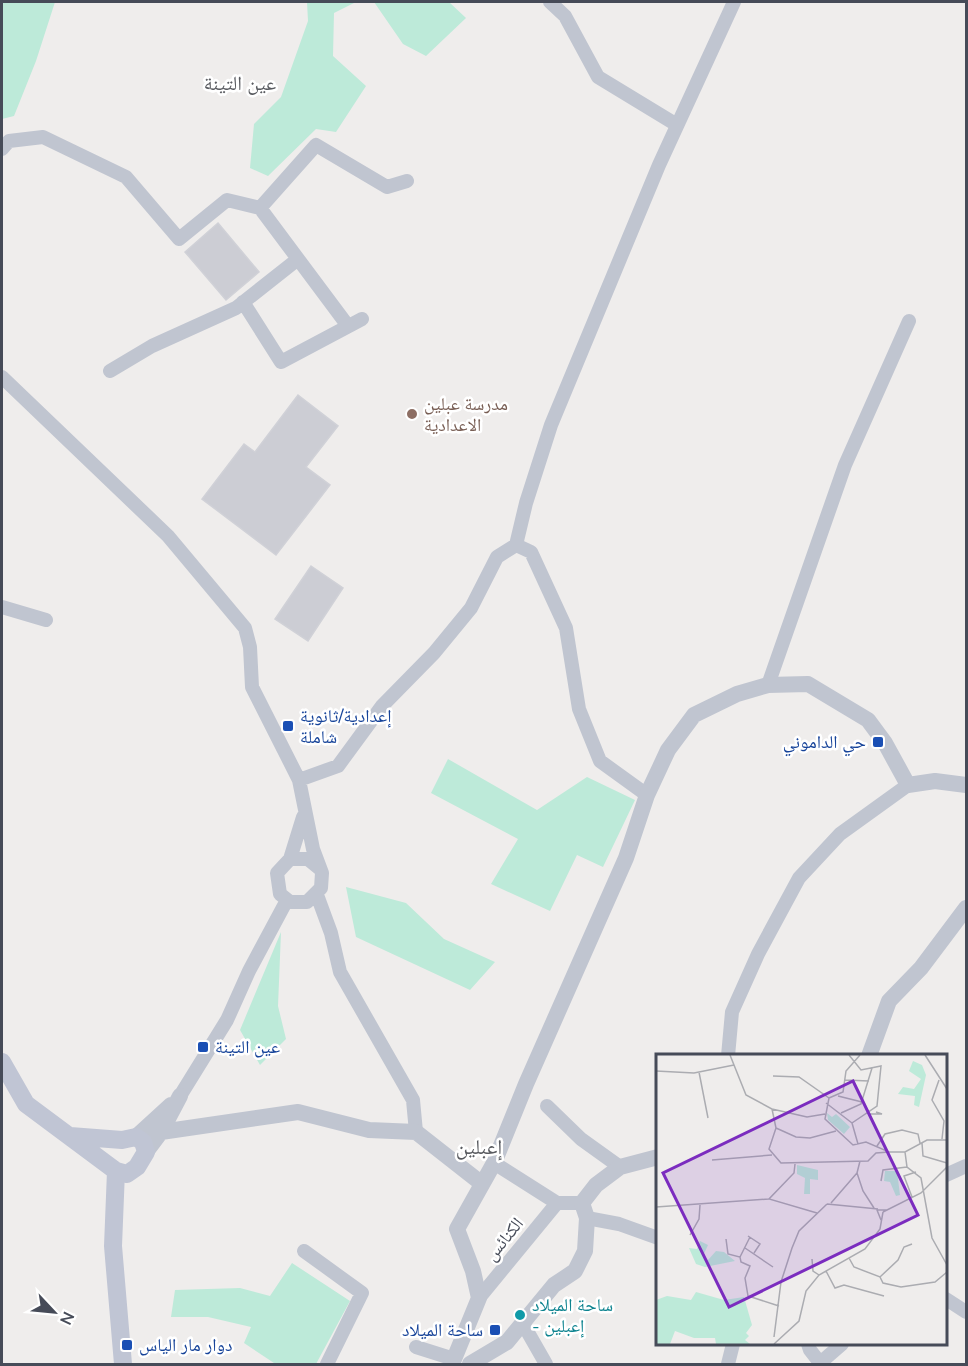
<svg xmlns="http://www.w3.org/2000/svg" width="968" height="1366" font-family="'Nunito Sans','Noto Naskh Arabic',sans-serif">
<style>
.green{fill:#bdead9}
.building{fill:#cccdd4;stroke:#d0d1d7;stroke-width:1.5}
.lines{fill:none;stroke-linecap:round;stroke-linejoin:round}
.minor{stroke:#c0c5d0;stroke-width:14}
.tertiary{stroke:#c0c5d0;stroke-width:16}
.secondary{stroke:#c0c5d4;stroke-width:18}
.education-dot{fill:#8d6e63;stroke:#fff;stroke-width:2}
.transit-dot{fill:#1a4fb4;stroke:#fff;stroke-width:2}
.culture-dot{fill:#0f9aa8;stroke:#fff;stroke-width:2}
.labels{text-anchor:middle;stroke-width:5;stroke-linejoin:round;paint-order:stroke}
.education-label{font-size:18px;fill:#785e54;stroke:#fff;text-anchor:start}
.transit-label{font-size:18px;fill:#164399;stroke:#fff;text-anchor:start}
.street-label{font-size:18px;fill:#464b58;stroke:#fff}
.culture-label{font-size:18px;fill:#0d838f;stroke:#fff;text-anchor:start}
.neighbourhood-label{font-size:20px;fill:#595b60;stroke:#fff}
.quarter-label{font-size:21px;fill:#595b60;stroke:#fff}
.inset-road{fill:none;stroke:#abacb1;stroke-width:1.5}
.view{fill:#7b2cbf;fill-opacity:0.15;stroke:#7b2cbf;stroke-width:3}
.inset-edge{fill:none;stroke:#464b58;stroke-width:3}
</style>
<rect width="100%" height="100%" fill="#efedec"/>
<!-- green -->
<path class="green" d="M2 2H55L36 61 14 116 2 119Z
M307 2H356L334 13 333 56 366 86 336 132 316 129 268 176 250 168 254 124 281 97 308 21Z
M374 2H449L466 18 426 56 403 44Z
M448 759 537 810 587 777 635 800 603 867 577 855 550 911 491 884 518 839 431 793Z
M346 887 406 903 444 939 495 962 470 990 356 937Z
M281 932 278 1006 286 1039 260 1065 240 1030Z
M292 1263 350 1301 316 1364 274 1363 244 1343 251 1327 208 1317H171L175 1290 240 1288 270 1296Z"/>
<!-- building -->
<path class="building" d="M218 223 259 272 226 300 185 252Z
M298 395 338 426 306 467 330 485 276 555 202 499 244 444 255 452Z
M311 566 343 588 308 641 275 619Z"/>
<g class="lines">
<!-- minor -->
<path class="minor" d="M550 2 565 16 598 77 677 125
M2 149 9 141 43 137 126 177 179 239 227 200 260 208 316 145 387 187 407 181
M260 208 348 326
M243 302 281 362 362 319
M110 371 152 346 236 308 298 259
M2 377 168 536 245 628 250 647 252 687 299 780 313 849 322 873 321 888 307 902H290L280 894 277 873 290 859H308L319 868
M516 545 526 503 551 425 659 165 734 2
M2 607 46 620
M768 685 845 465 909 321
M299 780 338 766 382 706 434 653 471 608 497 557 516 545 531 552 566 628 579 709 600 761 647 795
M290 859 303 817
M317 895 331 933 340 972 413 1100 416 1132
M728 1056 732 1012 758 954 799 878 840 834 908 785
M180 1096 227 1020 249 971 287 900
M547 1106 581 1139 620 1167
M494 1163 557 1203H582
M946 1175 966 1166
M587 1218 619 1224 658 1238
M304 1251 362 1293 327 1364
M479 1298 557 1203
M946 1299 966 1312
M522 1322 546 1364
M808 1344 810 1350 821 1364
M416 1347 454 1359
M820 1363 842 1344
M728 1364 733 1344"/>
<!-- tertiary -->
<path class="tertiary" d="M869 1056 889 1001 921 968 966 908
M161 1132 298 1112 369 1130 416 1132 481 1183
M136 1137 171 1105
M146 1152 161 1132 180 1096
M452 1364 479 1298 473 1271 457 1229 494 1163 526 1084 626 858 647 795 668 750 694 715 737 694 768 685 808 684 868 720 885 743 908 785 935 781 966 785
M470 1364 507 1342 554 1285 575 1271 585 1251 587 1218 582 1203 596 1185 620 1167 658 1157"/>
<!-- secondary -->
<path class="secondary" d="M2 1062 26 1104 116 1171 127 1174 137 1167 146 1152 143 1142 136 1137 122 1140 70 1136
M116 1171 113 1246 123 1364"/>
</g>
<!-- markers -->
<circle class="education-dot" cx="412" cy="414" r="6"/>
<g class="transit-dot">
<rect x="282" y="720" width="12" height="12" rx="3"/>
<rect x="872" y="736" width="12" height="12" rx="3"/>
<rect x="197" y="1041" width="12" height="12" rx="3"/>
<rect x="489" y="1324" width="12" height="12" rx="3"/>
<rect x="121" y="1339" width="12" height="12" rx="3"/>
</g>
<circle class="culture-dot" cx="520" cy="1315" r="6"/>
<g class="labels">
<!-- education labels -->
<g class="education-label">
<text x="424" y="410">مدرسة عبلين<tspan x="424" dy="21">الاعدادية</tspan></text>
</g>
<!-- transit labels -->
<g class="transit-label">
<text x="300" y="722">إعدادية/ثانوية<tspan x="300" dy="21">شاملة</tspan></text>
<text x="866" y="748" text-anchor="end">حي الداموني</text>
<text x="215" y="1053">عين التينة</text>
<text x="483" y="1336" text-anchor="end">ساحة الميلاد</text>
<text x="139" y="1351">دوار مار الياس</text>
</g>
<!-- street labels -->
<g class="street-label">
<text transform="translate(504 1239) rotate(-51)" y="6">الكنائس</text>
</g>
<!-- culture labels -->
<g class="culture-label">
<text x="532" y="1311">ساحة الميلاد<tspan x="532" dy="21">- إعبلين</tspan></text>
</g>
<!-- neighbourhood labels -->
<g class="neighbourhood-label">
<text x="240" y="90">عين التينة</text>
</g>
<!-- quarter labels -->
<g class="quarter-label">
<text x="479" y="1154">إعبلين</text>
</g>
</g>
<!-- overview -->
<g transform="translate(656 1054)">
<rect width="291" height="291" fill="#efedec"/>
<path d="M257 7 266 11 270 21 263 53 258 51 259 42 242 40 247 33 258 35 265 25 253 17ZM171 59 176 63 180 60 194 73 188 80 172 66ZM141 111 162 116V126L154 125V140H148L149 124 141 120ZM229 117H241L244 141 240 142 234 128 228 127ZM44 187 52 191 47 202 52 206 60 197 68 198 79 207 49 213 40 210 33 194 41 195ZM40 238 68 246 88 243 96 271 90 279 93 282 89 286 94 290H60L59 284H38L19 277 14 290H0V246L11 242 35 246Z" fill="#bdead9"/>
<path class="inset-road" d="M74 1 90 41 116 55 120 74 113 95 125 109 212 107 220 99 233 98M193 1 205 16 225 12 221 52 196 69 202 90M269 1 291 35M0 17 38 19 78 11M43 18 52 64M117 22 143 23 173 44M189 26 213 27M283 26 276 46 288 67 286 85M182 42 206 48M173 44 169 65 197 91 210 88 233 98H249L271 86H291M173 44 187 38 190 17 204 1M170 49 196 69M116 55 151 63 169 60M185 59 205 50 216 14M214 60H226L220 58M120 74 140 83 154 84 180 77M266 89 267 102 291 109M221 92 229 80 246 76 262 80 264 89M249 98 251 113 265 124 276 184 291 211M56 106 116 101M204 107 201 119 207 137 218 154M139 110 138 119 113 145 161 159M225 127 227 116 251 113M256 143 248 122 260 118M175 149 201 119M171 150 222 155M0 153 113 145M227 158 265 139 291 113M225 166 221 156H231M34 181 43 165 44 151M92 182 104 190 98 199M70 185 72 200 84 203 85 208 94 212 89 224 92 242 123 252M89 194 117 213M84 203 94 183M193 204 198 213 224 223 242 206 248 193 256 190M156 205 157 217 163 221M170 217 179 234 188 231 228 242M224 223 227 229 245 233 279 228 291 218M118 283 125 228 136 194 143 177 171 150M118 290 143 267 150 237 163 221 209 195 224 175 227 158"/>
<path class="view" d="M197 27 262 161 73 253 7 119Z"/>
<rect width="291" height="291" class="inset-edge"/>
</g>
<!-- border -->
<rect width="968" height="1366" fill="none" stroke="#464b58" stroke-width="6"/>
<!-- north arrow -->
<g transform="translate(54 1312) rotate(116)" stroke="#ffffff" stroke-width="4.5" paint-order="stroke">
<path d="M0-4.5L10 22L0 15L-10 22Z" fill="#464b58"/>
<text y="-9" font-size="16" font-weight="bold" text-anchor="middle" fill="#464b58">N</text>
</g>
</svg>
